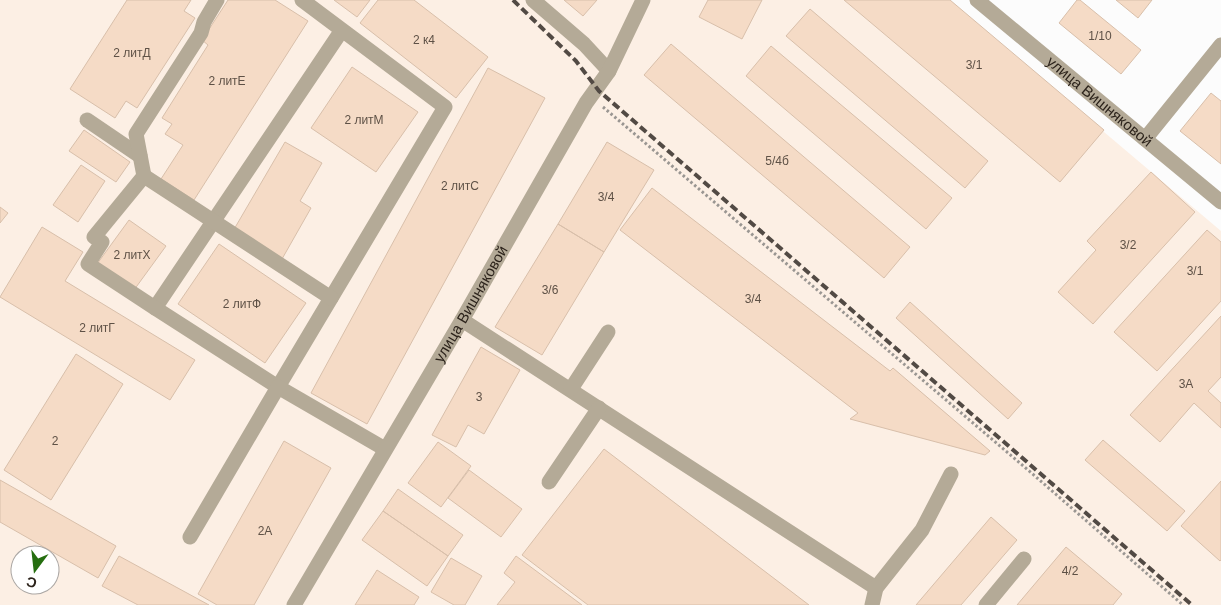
<svg xmlns="http://www.w3.org/2000/svg" width="1221" height="605" font-family="Helvetica,sans-serif">
<style>
.built{fill:#fcefe4;fill-rule:evenodd}
.building{fill:#f5dbc6;stroke:#d8bfaa}
.lines{fill:none;stroke-linecap:round;stroke-linejoin:round}
.path{stroke:#9a9692;stroke-width:3;stroke-dasharray:2.5 2.5;stroke-linecap:butt}
.minor{stroke:#b4aa97;stroke-width:15}
.rail{stroke:#524a44;stroke-width:4;stroke-dasharray:8 4;stroke-linecap:butt}
.labels{text-anchor:middle;stroke-width:5;stroke-linejoin:round;paint-order:stroke}
.number-label{font-size:12px;fill:#5e5146}
.street-label{font-size:15px;fill:#2c231b;stroke:#fff}
</style>
<rect width="100%" height="100%" fill="#fcfcfc"/>
<!-- built -->
<path class="built" d="M0 0H948L1221 231V605H0ZM20 555H50V585H20Z"/>
<!-- building -->
<path class="building" d="M127 0H191L184 11 195 18 137 108 126 101 115 118 70 89Z
M228 0H275L308 21 194 200 161 179 183 145 165 134 172 124 162 118 208 45 202 40Z
M334 0H370L357 17Z
M378 0H414L488 57 456 98 360 23Z
M564 0H597L583 16Z
M708 0H762L742 39 699 17Z
M844 0H950L1104 130 1060 182Z
M1077 0H1080L1141 50 1121 74 1059 23Z
M1116 0H1152L1138 18Z
M810 9 988 161 965 188 786 36Z
M671 44 910 247 884 278 644 75Z
M771 46 952 198 926 229 746 76Z
M352 67 418 112 376 172 311 128Z
M488 68 545 98 367 424 311 393Z
M1211 93 1221 101V164L1180 131Z
M84 130 130 162 116 182 69 151Z
M285 142 322 163 300 201 311 208 282 259 233 231Z
M607 142 654 170 604 252 558 224Z
M81 165 105 181 78 222 53 205Z
M1151 172 1195 212 1093 324 1058 292 1096 250 1087 241Z
M652 188 890 371 893 368 990 451 985 455 850 419 858 413 620 230Z
M0 207 8 213 0 223Z
M129 220 166 246 134 290 97 264Z
M558 224 604 252 542 355 495 327Z
M42 227 83 252 65 281 195 360 170 400 0 297Z
M1207 230 1221 242V301L1157 371 1114 332Z
M219 244 306 303 265 363 178 304Z
M910 302 1022 403 1008 419 896 318Z
M1221 316V377L1208 391 1221 403V428L1194 403 1160 442 1130 415Z
M481 347 520 370 484 434 468 425 456 447 432 435Z
M76 354 123 384 51 500 4 470Z
M1103 440 1185 511 1167 531 1085 460Z
M284 441 331 468 254 605H217L198 594Z
M438 442 471 466 441 507 408 483Z
M604 449 809 605H588L522 555Z
M469 470 522 509 501 537 448 498Z
M0 480 116 546 98 578 0 522Z
M1221 481V560L1220 561 1181 526Z
M398 489 463 535 448 556 383 511Z
M383 511 448 556 427 586 362 540Z
M991 517 1017 540 961 605H916Z
M1066 547 1122 594 1113 605H1017Z
M119 556 209 605H138L102 586Z
M516 556 582 605H497L515 582 504 573Z
M451 558 482 576 465 605H454L431 592Z
M377 570 419 597 414 605H355Z"/>
<g class="lines">
<!-- path -->
<path class="path" d="M603 107 1028 470 1183 605"/>
<!-- minor -->
<g class="minor">
<path d="M302 0 445 107 278 387 155 308 342 30"/>
<path d="M533 0 584 44 609 71"/>
<path id="s1" d="M977 0 1221 202"/>
<path d="M87 120 140 156"/>
<path d="M1145 139 1221 45"/>
<path d="M144 176 136 134 201 33 204 22 217 0"/>
<path d="M155 308 88 264 102 242 94 237 144 176 331 298"/>
<path d="M462 320 876 588"/>
<path d="M571 389 608 332"/>
<path d="M549 482 599 408"/>
<path d="M190 537 278 387 385 449"/>
<path id="s2" d="M294 605 462 320 586 103 609 71 643 0"/>
<path d="M872 605 876 588 922 530 951 474"/>
<path d="M986 605 1024 559"/>
</g>
<!-- rail -->
<path class="rail" d="M513 0 576 61 599 91 1192 605"/>
</g>
<g class="labels">
<!-- number labels -->
<g class="number-label">
<text x="1100" y="40">1/10</text>
<text x="424" y="44">2 к4</text>
<text x="132" y="57">2 литД</text>
<text x="974" y="69">3/1</text>
<text x="227" y="85">2 литЕ</text>
<text x="364" y="124">2 литМ</text>
<text x="777" y="165">5/4б</text>
<text x="460" y="190">2 литС</text>
<text x="606" y="201">3/4</text>
<text x="1128" y="249">3/2</text>
<text x="132" y="259">2 литХ</text>
<text x="1195" y="275">3/1</text>
<text x="550" y="294">3/6</text>
<text x="753" y="303">3/4</text>
<text x="242" y="308">2 литФ</text>
<text x="97" y="332">2 литГ</text>
<text x="1186" y="388">3А</text>
<text x="479" y="401">3</text>
<text x="55" y="445">2</text>
<text x="265" y="535">2А</text>
<text x="1070" y="575">4/2</text>
</g>
<!-- street labels -->
<g class="street-label">
<text dy="5" stroke="none"><textPath href="#s1" startOffset="159">улица Вишняковой</textPath></text>
<text dy="5" stroke="none"><textPath href="#s2" startOffset="349">улица Вишняковой</textPath></text>
</g>
</g>
<!-- north arrow -->
<g transform="translate(35 570) rotate(195)"><circle r="24" fill="#ffffff" stroke="#aba7a4"/>
<path d="M0-4L9 19L0 12L-9 19Z" fill="#256e0f"/>
<text y="-8" font-size="14" font-weight="bold" text-anchor="middle" fill="#2c231b">С</text>
</g>
</svg>
